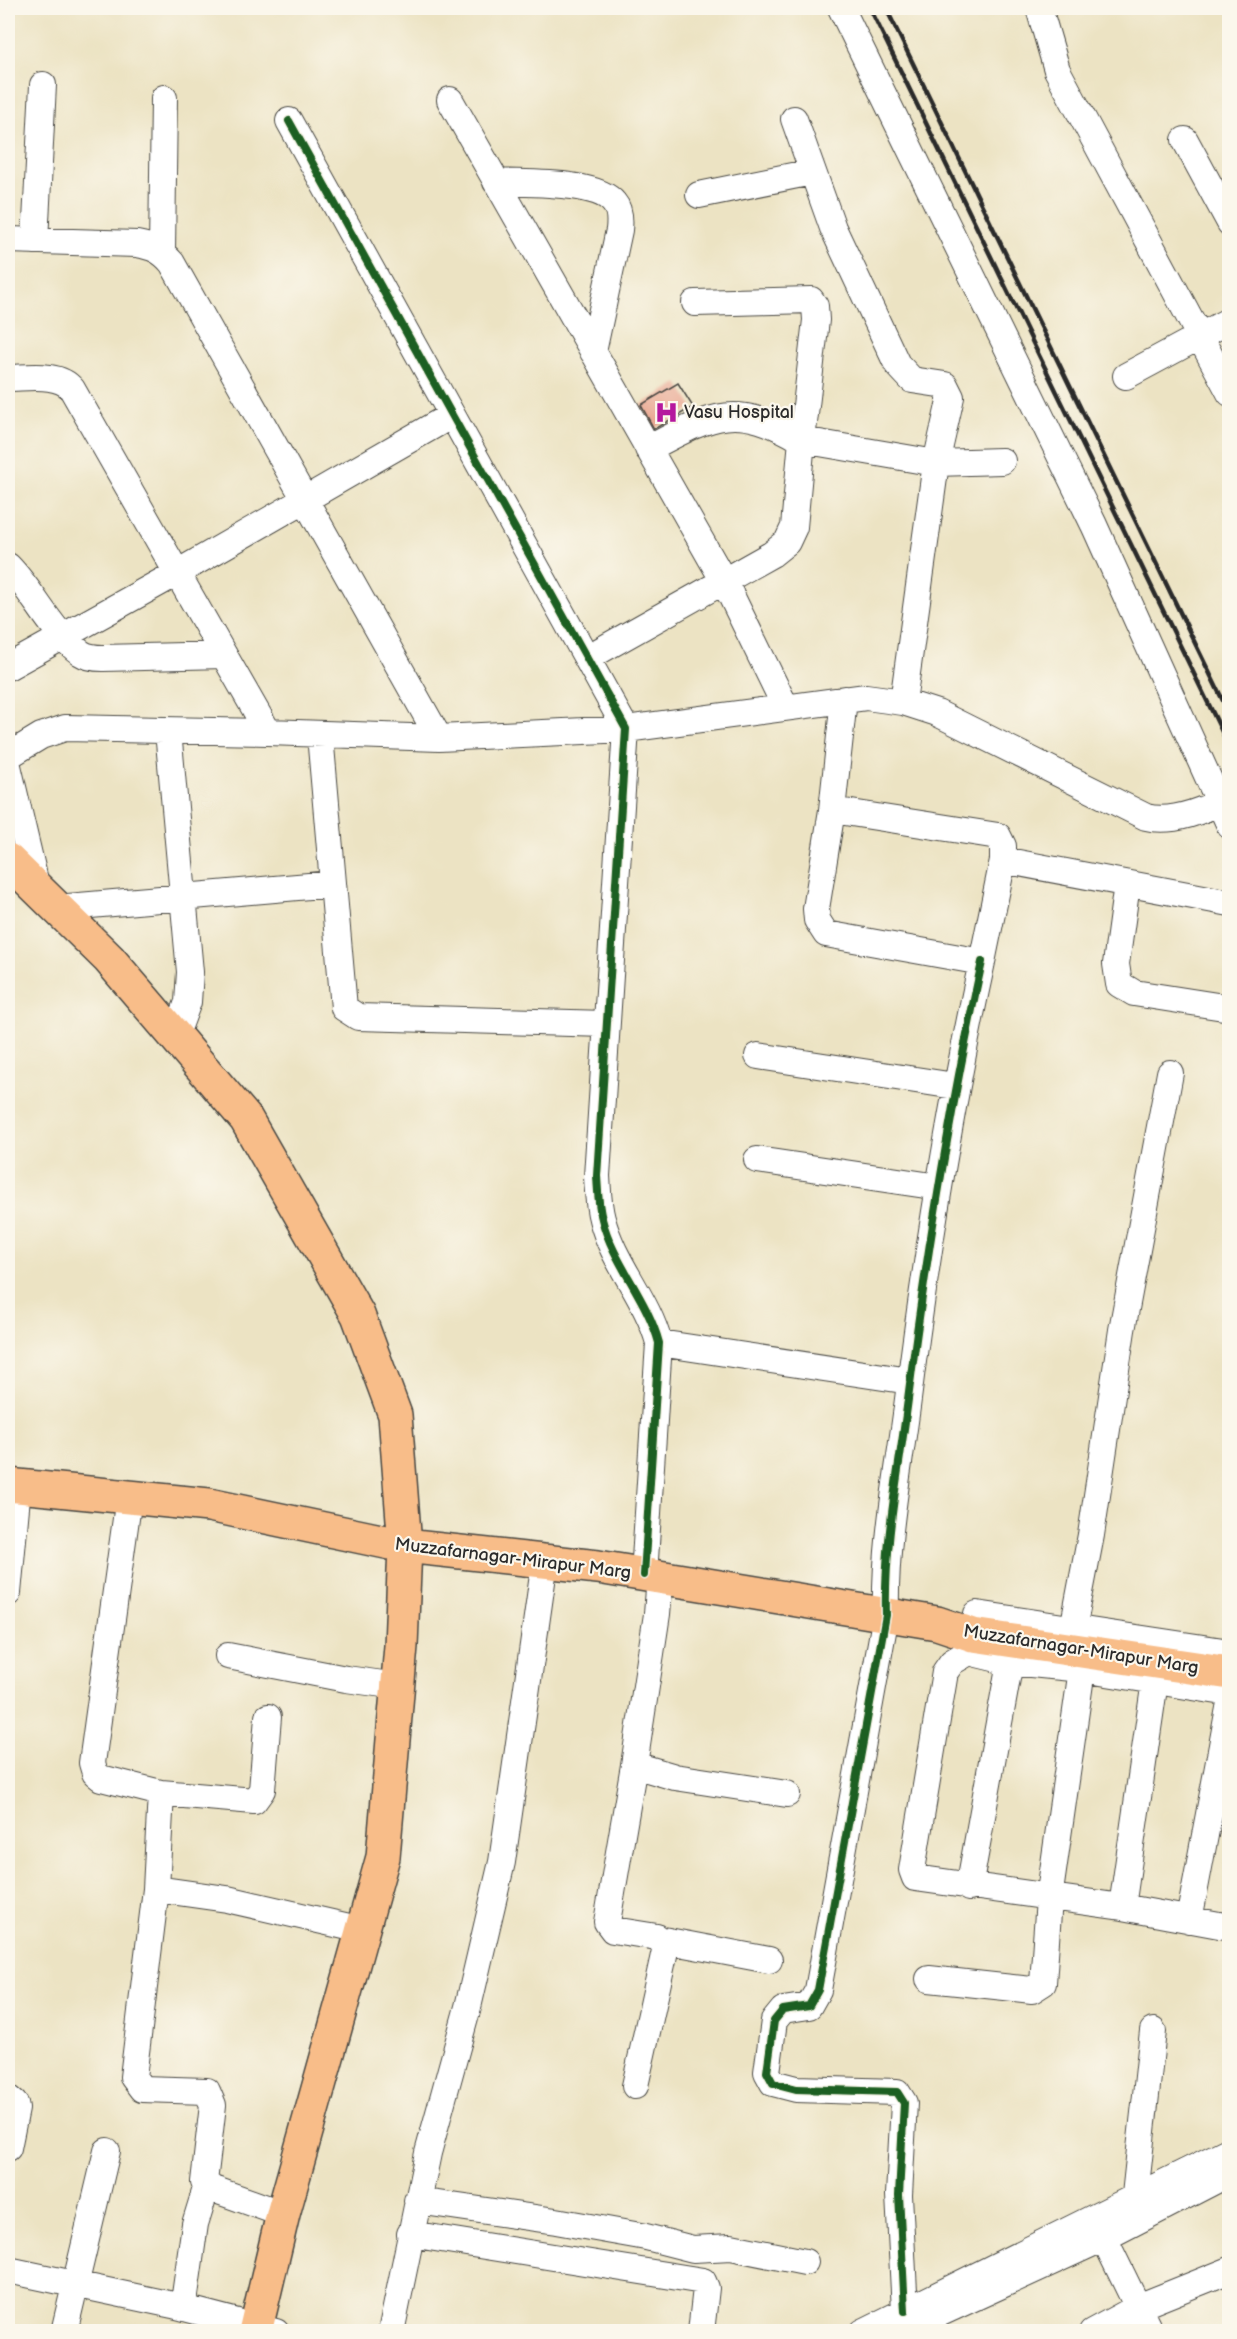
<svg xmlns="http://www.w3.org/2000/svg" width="1237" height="2339" font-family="'Balsamiq Sans',sans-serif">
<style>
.building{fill:#eaab95}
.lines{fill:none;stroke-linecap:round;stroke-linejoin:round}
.minor-casing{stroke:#484742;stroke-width:28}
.major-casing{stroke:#484742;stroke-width:36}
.minor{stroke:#fff;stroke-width:26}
.major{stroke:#f8bd89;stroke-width:33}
.rail{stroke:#2b2b2b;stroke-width:4.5}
.cycleway-casing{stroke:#fbf7ec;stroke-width:11}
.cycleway{stroke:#1b5e20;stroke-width:8}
.labels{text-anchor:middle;stroke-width:4.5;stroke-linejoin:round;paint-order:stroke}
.poi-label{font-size:18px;fill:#2b2b2b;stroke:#fbf7ec;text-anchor:start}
.street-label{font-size:18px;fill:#2b2b2b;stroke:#fbf7ec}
</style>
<rect width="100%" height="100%" fill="#fbf7ec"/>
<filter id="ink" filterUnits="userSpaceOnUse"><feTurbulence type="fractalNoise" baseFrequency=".0167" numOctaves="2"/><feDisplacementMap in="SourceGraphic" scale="12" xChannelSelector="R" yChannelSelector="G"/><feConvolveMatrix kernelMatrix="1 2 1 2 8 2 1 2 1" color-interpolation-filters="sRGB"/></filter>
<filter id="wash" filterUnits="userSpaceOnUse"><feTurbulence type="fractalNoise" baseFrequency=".008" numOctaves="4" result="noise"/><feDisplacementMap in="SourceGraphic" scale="24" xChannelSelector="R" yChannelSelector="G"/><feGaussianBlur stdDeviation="1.35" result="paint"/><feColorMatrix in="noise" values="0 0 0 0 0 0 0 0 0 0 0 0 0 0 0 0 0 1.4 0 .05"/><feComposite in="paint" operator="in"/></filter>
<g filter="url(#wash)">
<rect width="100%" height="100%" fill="#ece3c3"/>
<g id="blocks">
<!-- building -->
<path class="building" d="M678 383 693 407 654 429 641 405Z"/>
</g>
</g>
<g filter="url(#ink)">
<use href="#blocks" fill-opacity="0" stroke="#484742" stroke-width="1.5"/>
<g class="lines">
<defs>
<path id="minor" d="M841 8 1094 525 1230 826
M1039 8 1057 70 1230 393
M450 100 725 583 785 706
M794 119 833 228 897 364 912 380 945 385 951 397 936 463 903 702
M289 121 626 729 597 1176C598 1190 598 1205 602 1219 613 1263 647 1298 659 1343L644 1575
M1185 140 1230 223
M496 182C523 184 597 180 614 203 620 210 620 221 619 230L593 352
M699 195 812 172
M8 240 137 244C153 247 161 250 172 263L439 738
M35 241 43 85
M162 252 164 98
M695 303 811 300 815 306 816 320 802 440 936 463 1002 461
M1126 376 1230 320
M8 378C27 378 59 372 72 389L268 732
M8 566C34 592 51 632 81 653 87 657 96 658 103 658L224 655
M587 658 772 554 787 542 794 527 802 440C735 400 712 415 648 449
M8 667 177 573 452 415
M168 731 190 972 188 1002 175 1037
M320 735 344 1008 358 1017 606 1024
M8 756 41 736 65 728 268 732 439 738 626 729 866 697 903 702 937 713 1146 817C1173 824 1205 810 1230 797
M8 766 37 889
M832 810 998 836 1003 846V860L982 962 826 934 817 920 816 909 832 810 844 699
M1003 860 1230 903
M1127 884 1116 964 1119 984 1134 993 1230 1008
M56 908 332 884
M758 1056 955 1086
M757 1160 939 1187
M659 1343 910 1381
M129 1497 92 1763 95 1773 101 1778 161 1793 254 1801 262 1790 268 1717
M8 1593 18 1486
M1073 1629 1091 1535 1122 1330 1170 1073
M969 1652 952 1662 945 1672 912 1870 915 1878 1122 1907 1230 1927
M1230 1652 977 1614 969 1652 1010 1662 1082 1669 1230 1693
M228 1656 346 1679 398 1686
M634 1765 675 1777 787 1794
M161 1793 156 1889 133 2077 142 2089 207 2091 213 2105 204 2182 213 2189 283 2214
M969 1888 1010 1662
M156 1889 227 1899 362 1930
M1122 1907 1155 1681
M1189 1920 1230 1703
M663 1940 769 1960
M929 1979 1032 1990 1043 1983 1049 1899 1082 1669
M635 2086 666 1946 657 1937 613 1930 607 1922 634 1765 657 1614 660 1577
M8 2098 15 2104 16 2109 8 2148
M1135 2195 1153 2031
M417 2201 556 2221 646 2237 693 2249 731 2247 805 2262
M410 2234 703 2281 706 2288 701 2332
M1104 2238 1150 2332
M8 2270 173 2305 276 2332
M185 2295 195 2224 207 2185
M905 2311 899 2195 904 2103 897 2092 796 2089 773 2083 767 2072 774 2021 783 2010 809 2006 818 1990 886 1615C884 1545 898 1475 907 1407 926 1257 950 1109 982 962
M919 2323 1104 2238 1230 2173
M64 2332 107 2151
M391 2332 428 2153 468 2007 502 1862 545 1561
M863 2332 1230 2150
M1092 2332 1138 2307 1230 2270"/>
<path id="major" d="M8 860 109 959 246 1119 358 1315 395 1415 405 1546 401 1646 383 1857 283 2214 255 2332
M8 1485 209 1505 405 1546 598 1567 937 1623 973 1635 1230 1673"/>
</defs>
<!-- minor casing -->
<use href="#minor" class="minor-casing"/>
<!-- major casing -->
<use href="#major" class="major-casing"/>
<!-- minor -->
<use href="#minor" class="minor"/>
<!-- major -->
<use href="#major" class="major"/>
<!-- rail -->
<path class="rail" d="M870 8 1230 748
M886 8 1230 715"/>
<defs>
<path id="cycleway" d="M289 121 626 729 597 1176C598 1190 598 1205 602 1219 613 1263 647 1298 659 1343L644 1575
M905 2311 899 2195 904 2103 897 2092 796 2089 773 2083 767 2072 774 2021 783 2010 809 2006 818 1990 886 1615C884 1545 898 1475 907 1407 926 1257 950 1109 982 962"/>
</defs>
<!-- cycleway casing -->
<use href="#cycleway" class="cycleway-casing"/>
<!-- cycleway -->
<use href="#cycleway" class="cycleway"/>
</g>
</g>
<!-- icons -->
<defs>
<symbol id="hospital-bare" viewBox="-9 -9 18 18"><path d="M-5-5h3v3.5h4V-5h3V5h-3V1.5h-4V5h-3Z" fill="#b5179e" stroke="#fbf7ec" stroke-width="2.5" paint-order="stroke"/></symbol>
</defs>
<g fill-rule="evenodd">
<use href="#hospital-bare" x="650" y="396" width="33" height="33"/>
</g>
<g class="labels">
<!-- poi labels -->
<g class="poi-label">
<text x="684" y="418">Vasu Hospital</text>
</g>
<!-- street labels -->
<g class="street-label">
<text transform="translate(513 1558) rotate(7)" y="6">Muzzafarnagar-Mirapur Marg</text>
<text transform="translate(1081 1649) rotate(9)" y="6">Muzzafarnagar-Mirapur Marg</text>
</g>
</g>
<!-- margin -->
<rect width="1237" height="2339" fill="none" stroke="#fbf7ec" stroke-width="30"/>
</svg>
